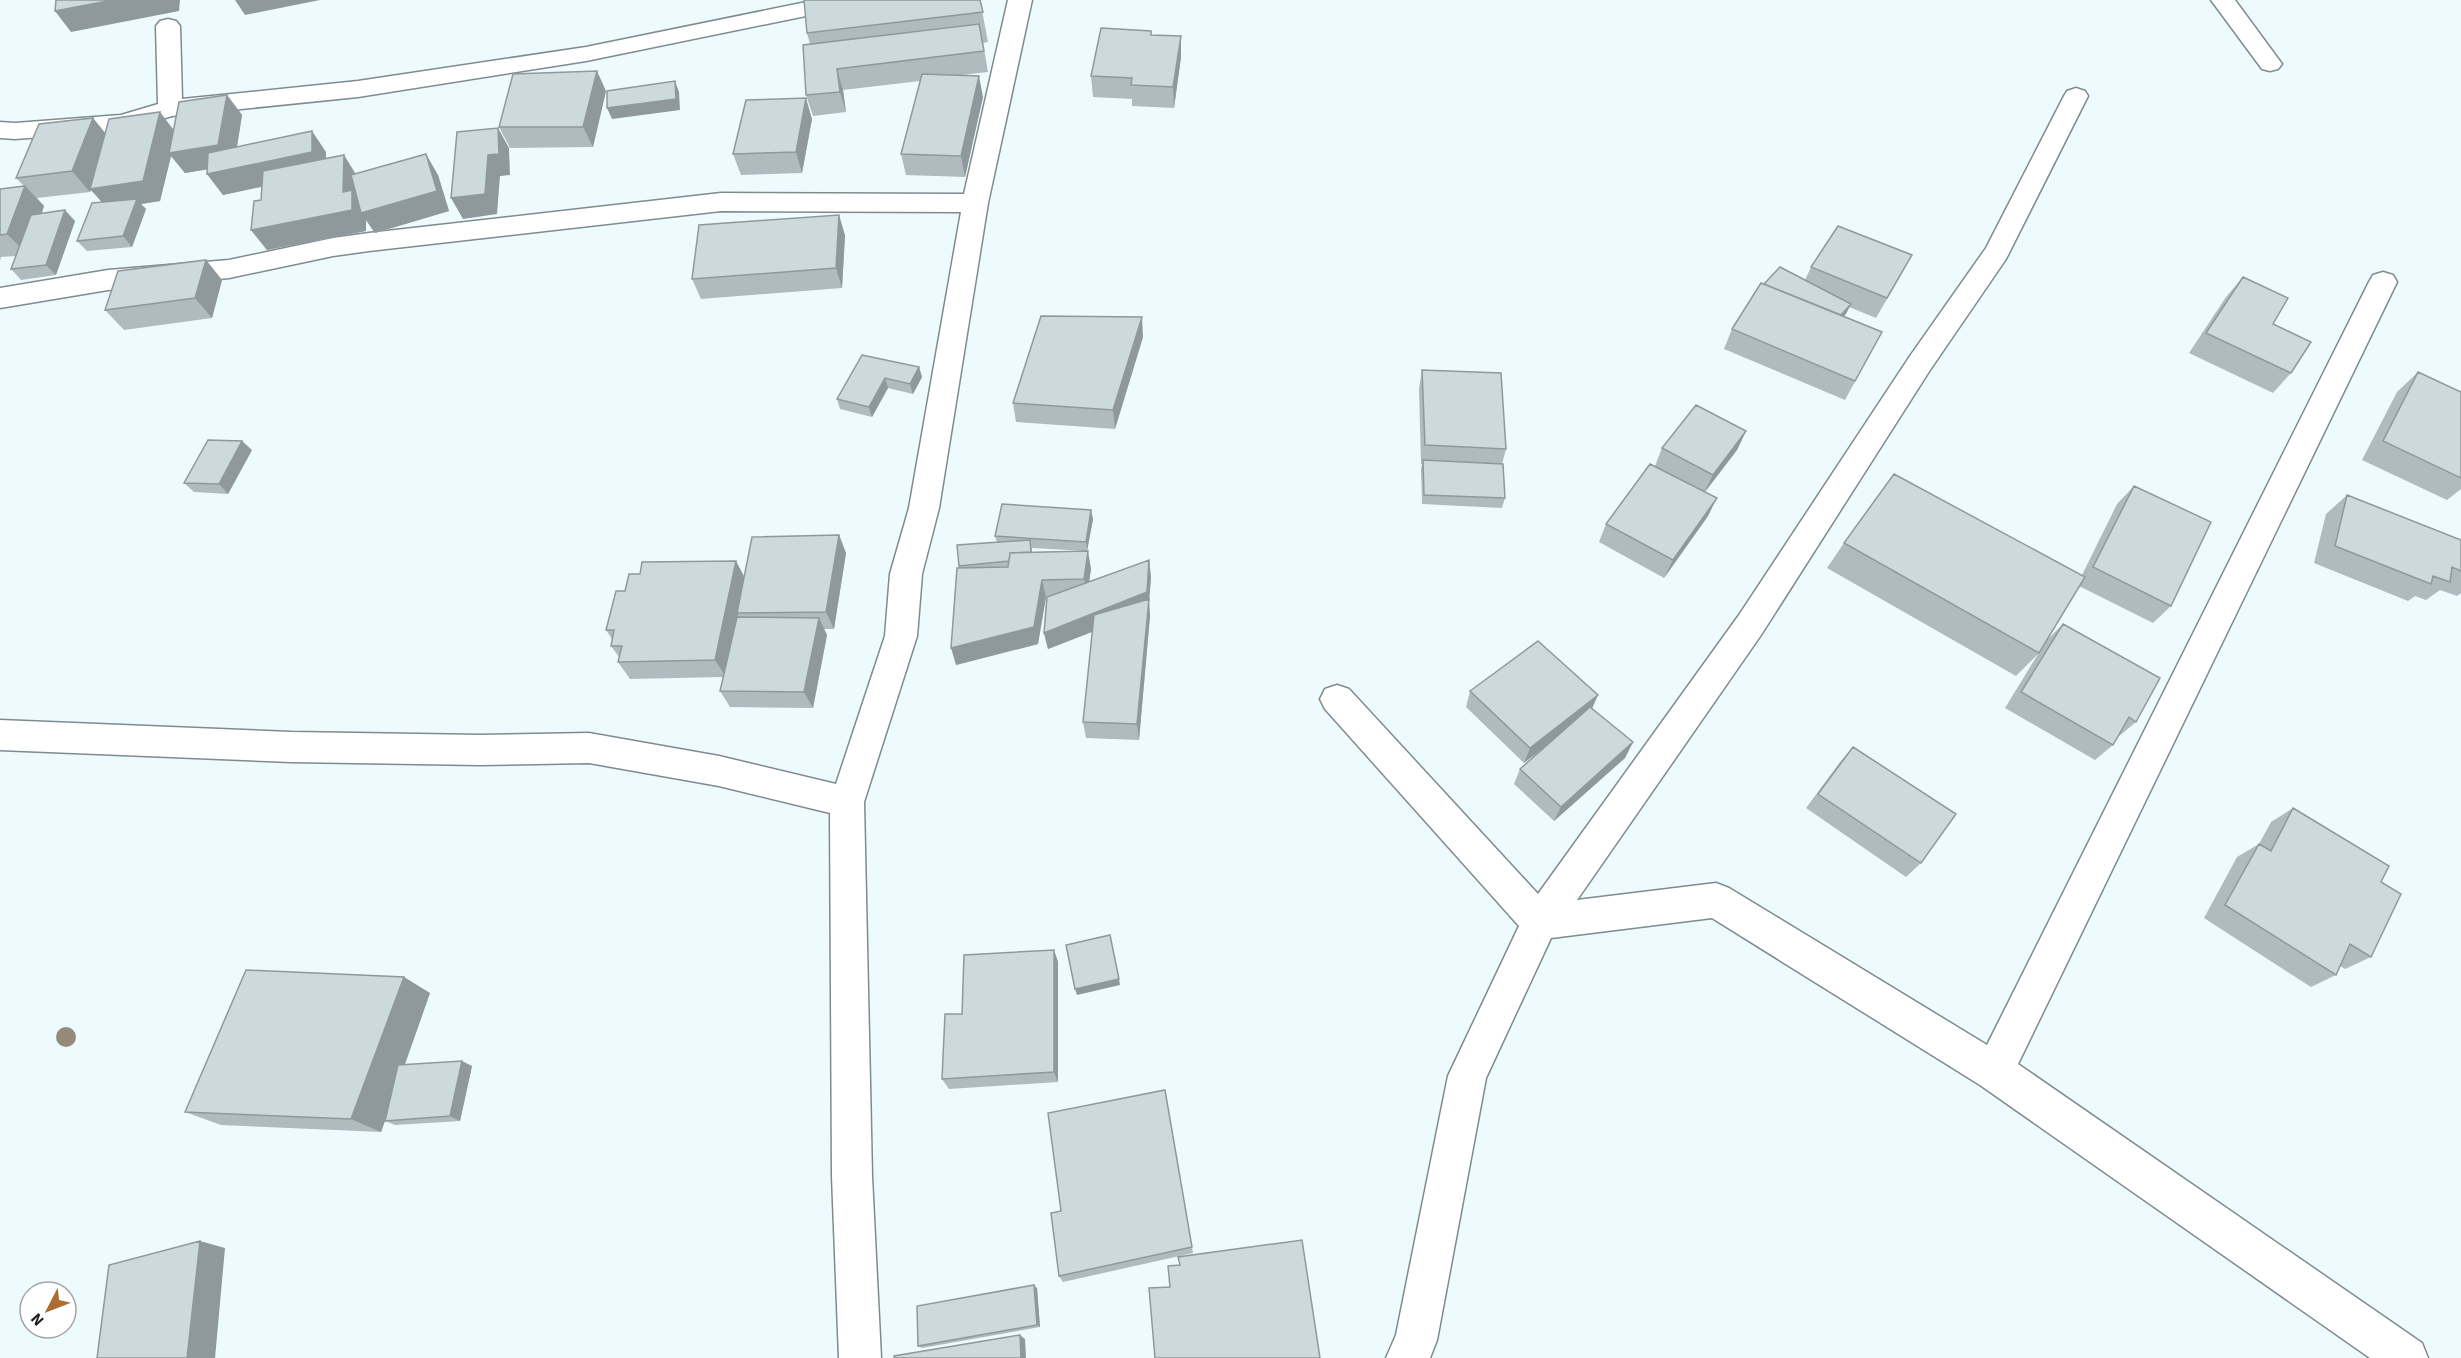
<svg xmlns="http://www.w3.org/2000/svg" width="2461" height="1358" font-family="'Source Sans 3',sans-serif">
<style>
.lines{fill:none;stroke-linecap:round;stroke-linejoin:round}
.street-casing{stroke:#7e8b8f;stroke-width:3}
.street{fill:#fff;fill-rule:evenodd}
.tree{fill:#958978}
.wall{fill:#afbbbf;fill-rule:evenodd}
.shaded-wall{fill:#8f999b}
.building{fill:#ccdade;stroke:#8f999b;stroke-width:1.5}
</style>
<rect width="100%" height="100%" fill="#edfbff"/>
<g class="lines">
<defs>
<path id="street" d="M816 0H862L858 5 850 7 586 61 358 97 172 116 123 131 15 139 0 138V122L15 123 121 115 158 104 156 26 160 21 168 19 176 21 180 26 182 99 358 81 586 47Z
M1008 0H1032L988 203 939 508 922 574 917 636 864 802 872 1176 881 1358H839L832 1176 830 813 719 786 589 763 480 765 291 762 0 750V720L291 732 480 735 589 733 719 756 836 784 885 636 890 574 909 508 961 212 721 211 369 251 333 256 229 278 108 290 0 308V288L108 270 229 260 333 238 369 233 721 193 964 194Z
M2211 0H2235L2282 64 2278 69 2270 71 2262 69Z
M2076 88 2085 91 2088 96 2006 259 1930 370 1761 635 1577 900 1716 883 1729 888 1987 1045 2369 282 2373 275 2383 272 2393 275 2397 282 2018 1064 2422 1343 2428 1358H2370L1980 1085 1712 918 1551 938 1486 1078 1437 1340 1430 1358H1386L1396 1335 1448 1076 1519 926 1325 709 1320 699 1325 689 1337 685 1349 689 1538 894 1739 615 1910 356 1986 248 2064 96 2067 91Z"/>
</defs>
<!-- street casing -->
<use href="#street" class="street-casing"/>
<!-- street -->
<use href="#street" class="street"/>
</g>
<!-- trees -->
<circle class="tree" cx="66" cy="1037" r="10"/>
<!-- wall -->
<path class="wall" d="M980 0 988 42 983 43 988 72 962 75 983 97 965 177 906 175 901 154 920 81 843 90 846 112 813 116 806 95 810 44 807 33Z
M1151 31V35L1181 36V57L1174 108 1132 106V99L1093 97 1091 76Z
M606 91 593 147 510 148 499 127Z
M227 95 242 115 237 147 326 152V159L356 174 438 175 449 211 375 233 366 220V231L267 250 251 230 261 200 262 186 223 195 207 174 208 169 185 173 171 156 160 201 141 204 146 209 132 247 87 251 77 241 102 202 91 190 90 192 37 198 44 206 42 213 75 221 56 275 21 280 11 269 16 256 1 257 0 261V189L24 186 16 178 93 118 105 133 173 129Z
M812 119 802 173 741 175 733 154Z
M845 235 842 288 701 299 692 279Z
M206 260 222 280 212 318 124 330 105 310Z
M1811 267 1901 275 1876 318 1849 307 1844 316 1882 332 1845 400 1724 349 1732 329 1764 284 1805 280Z
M2243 277 2291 373 2273 393 2189 353 2226 297Z
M1143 337 1115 429 1016 422 1013 403Z
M862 355 919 367 922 377 913 394 888 388 872 417 840 409 837 399Z
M1422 370 1506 449 1502 464 1505 498 1502 508 1422 504 1421 469 1422 464H1421L1419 389Z
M2418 372 2461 392V489L2447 500 2362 460 2397 392Z
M1746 431 1737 450 1705 492 1708 516 1664 578 1599 542 1606 524 1655 466 1662 448Z
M252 450 228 494 194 492 184 483Z
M2134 486 2171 606 2153 623 2079 586 2039 653 2016 676 1827 568 1844 543 2082 575 2117 504Z
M2347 495 2461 540V593L2457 596 2440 590 2426 600 2415 596 2408 601 2314 563 2326 514Z
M1093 519 1087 551 1091 569 1089 582 1149 560 1151 577 1149 602 1150 616 1139 740 1086 738 1083 722 1092 632 1048 649 1044 633 1047 597H1046L1038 644 956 665 959 566 997 542 995 536ZM1032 548 1085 551 1032 552Z
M839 535 846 553 834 629H824L827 635 813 708 730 707 720 691 723 677 630 679 618 662 619 657 611 646 612 639 606 630 625 591 744 577Z
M2063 624 2136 722 2118 737 2113 745 2095 760 2005 708 2046 641Z
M1470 691 1592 708 1633 742 1625 758 1554 821 1514 784 1520 769 1544 747 1524 763 1466 707Z
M1853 747 1921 863 1906 877 1806 808 1840 762Z
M2293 808 2381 882 2371 957 2345 969 2340 966 2336 975 2311 987 2204 918 2237 857 2259 844 2271 822Z
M1054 950 1058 962V1082L949 1089 942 1079 962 1014Z
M430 993 405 1064 472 1066 460 1121 395 1125 385 1121 381 1132 221 1125 185 1112Z
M1165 1090 1193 1253 1063 1282 1059 1276 1061 1211Z
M1037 1288 1040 1327 922 1348 918 1346Z"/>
<!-- shaded-wall -->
<path class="shaded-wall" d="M113 0H180L179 11 71 32 55 11Z
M235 0H320L245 15Z
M1181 36V57L1174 108 1173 87Z
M837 69 843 90 846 112 840 92Z
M597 71 606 91 593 147 583 127Z
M979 76 983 97 965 177 961 156Z
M675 81 679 92 680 110 612 119 607 108Z
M227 95 242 115 234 165 185 173 171 156 160 201 141 204 146 209 132 247 123 236 108 209 91 190 90 192 72 171 93 118 110 139 160 112 176 133Z
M806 98 812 119 802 173 796 152Z
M498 128 509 148 510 175 500 176 497 214 463 219 451 198 488 155Z
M312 131 326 152V173L223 195 207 174Z
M426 154 438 175 449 211 375 233 366 220V231L267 250 251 230 343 192 344 155 357 176Z
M25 186 44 206 27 254 7 234Z
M65 210 75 221 56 275 46 265Z
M839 215 845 235 842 288 836 268Z
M206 260 222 280 212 318 195 298Z
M1851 304 1846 314 1828 333 1833 323Z
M1142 317 1143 337 1115 429 1113 410Z
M919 367 922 377 913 394 910 384Z
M885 378 888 388 872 417 869 407Z
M1746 431 1737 450 1704 493 1713 475Z
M242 441 252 450 228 494 219 484Z
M1717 498 1708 516 1664 578 1673 560Z
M1091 510 1093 519 1087 551 1086 542Z
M839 535 846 553 834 629 826 612Z
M1088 551 1091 569 1087 596 1084 579Z
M1149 560 1151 577 1149 602 1150 616 1139 740 1137 724 1148 610 1048 649 1044 633Z
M736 561 745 578 737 613 738 614 726 677 715 660Z
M1042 580 1046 597 1038 644 956 665 951 648Z
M819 618 827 635 813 708 804 692Z
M1598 695 1591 711 1524 763 1530 748Z
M1633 742 1625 758 1554 821 1561 807Z
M1054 950 1058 962V1082L1054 1072Z
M404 977 430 993 381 1132 351 1119Z
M1119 979 1120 985 1077 995 1075 989Z
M462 1061 472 1066 460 1121 450 1116Z
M200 1241 225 1248 215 1358H187Z
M1034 1285 1037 1288 1040 1327 1037 1325Z
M1020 1335 1025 1339 1026 1358H1021Z"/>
<!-- building -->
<path class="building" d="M56 0H113L55 11Z
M804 0H980L983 12 807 33Z
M979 24 984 51 837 69 840 92 806 95 803 45Z
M1101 28 1151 31V35L1181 36 1173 87 1131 85 1132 78 1091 76Z
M597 71 583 127H499L513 74Z
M922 74 979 76 961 156 901 154Z
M675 81 676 99 607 108V91Z
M227 95 218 145 169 153 179 102Z
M806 98 796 152 733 154 746 100Z
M160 112 143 181 90 189 109 119Z
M93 118 72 171 16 178 39 124Z
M498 128 499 154 488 155 485 194 451 198 457 132Z
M312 131V152L207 174 208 153Z
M426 154 437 191 361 213 351 175Z
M344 155 343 192 352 190V210L251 230 254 201 261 200 263 171Z
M25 186 7 234 0 235V189Z
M137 199 123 236 77 241 92 203Z
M65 210 46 265 11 269 31 215Z
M839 215 836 268 692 279 699 225Z
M1838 226 1912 255 1887 298 1811 267Z
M206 260 195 298 105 310 118 271Z
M1780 267 1851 304 1841 315 1764 284Z
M2243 277 2288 298 2273 324 2311 342 2291 373 2206 333Z
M1761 283 1882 332 1855 381 1732 329Z
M1041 316 1142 317 1113 410 1013 403Z
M862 355 919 367 910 384 885 378 869 407 837 399Z
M1422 370 1501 373 1506 449 1425 445Z
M2418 372 2461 392V478L2383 441Z
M1696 405 1746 431 1713 475 1662 448Z
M208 440 242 441 219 484 184 483Z
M1423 460 1503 464 1505 498 1424 495Z
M1650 464 1717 498 1673 560 1606 524Z
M1894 474 2085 577 2039 653 1844 543Z
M2134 486 2211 522 2171 606 2093 567Z
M2347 495 2461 540V571L2452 567 2450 582 2433 576 2431 584 2335 546Z
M1002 504 1091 510 1086 542 995 536Z
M839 535 826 612 737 613 752 537Z
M1030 540 1031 552 1010 553 1009 561 959 566 957 545Z
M1088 551 1084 579 1042 580 1034 627 951 648 957 568 1008 567 1010 553Z
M1149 560 1147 592 1044 633 1047 597Z
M736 561 715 660 618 662 622 646H611L614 630H606L616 591H625L629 574H640L642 562Z
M1149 599 1137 724 1083 722 1094 615Z
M737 617 819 618 804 692 720 691Z
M2063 624 2160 678 2136 722 2129 717 2113 745 2021 692Z
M1538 641 1598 695 1530 748 1470 691Z
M1590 707 1633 742 1561 807 1520 769Z
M1853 747 1956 814 1921 863 1818 794Z
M2293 808 2389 866 2381 882 2401 894 2371 957 2350 944 2336 975 2225 905 2259 844 2271 851Z
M1110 935 1119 979 1075 989 1066 945Z
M1054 950V1072L942 1079 945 1014H962L964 955Z
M246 970 404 977 351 1119 185 1112Z
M462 1061 450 1116 385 1121 398 1065Z
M1165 1090 1192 1247 1059 1276 1051 1213 1061 1211 1048 1113Z
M1302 1240 1320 1358H1155L1149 1288 1170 1287 1168 1266 1180 1265 1178 1257Z
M200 1241 187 1358H97L109 1265Z
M1034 1285 1037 1325 918 1346 917 1306Z
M1020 1335 1021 1358H894V1356Z"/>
<!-- north arrow -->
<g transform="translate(48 1310) rotate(228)"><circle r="28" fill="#ffffff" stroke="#a3a5a5" stroke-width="1.5"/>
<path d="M0-4.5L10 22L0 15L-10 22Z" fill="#ab6d33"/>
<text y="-9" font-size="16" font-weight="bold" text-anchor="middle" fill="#181d1f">N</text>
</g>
</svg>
